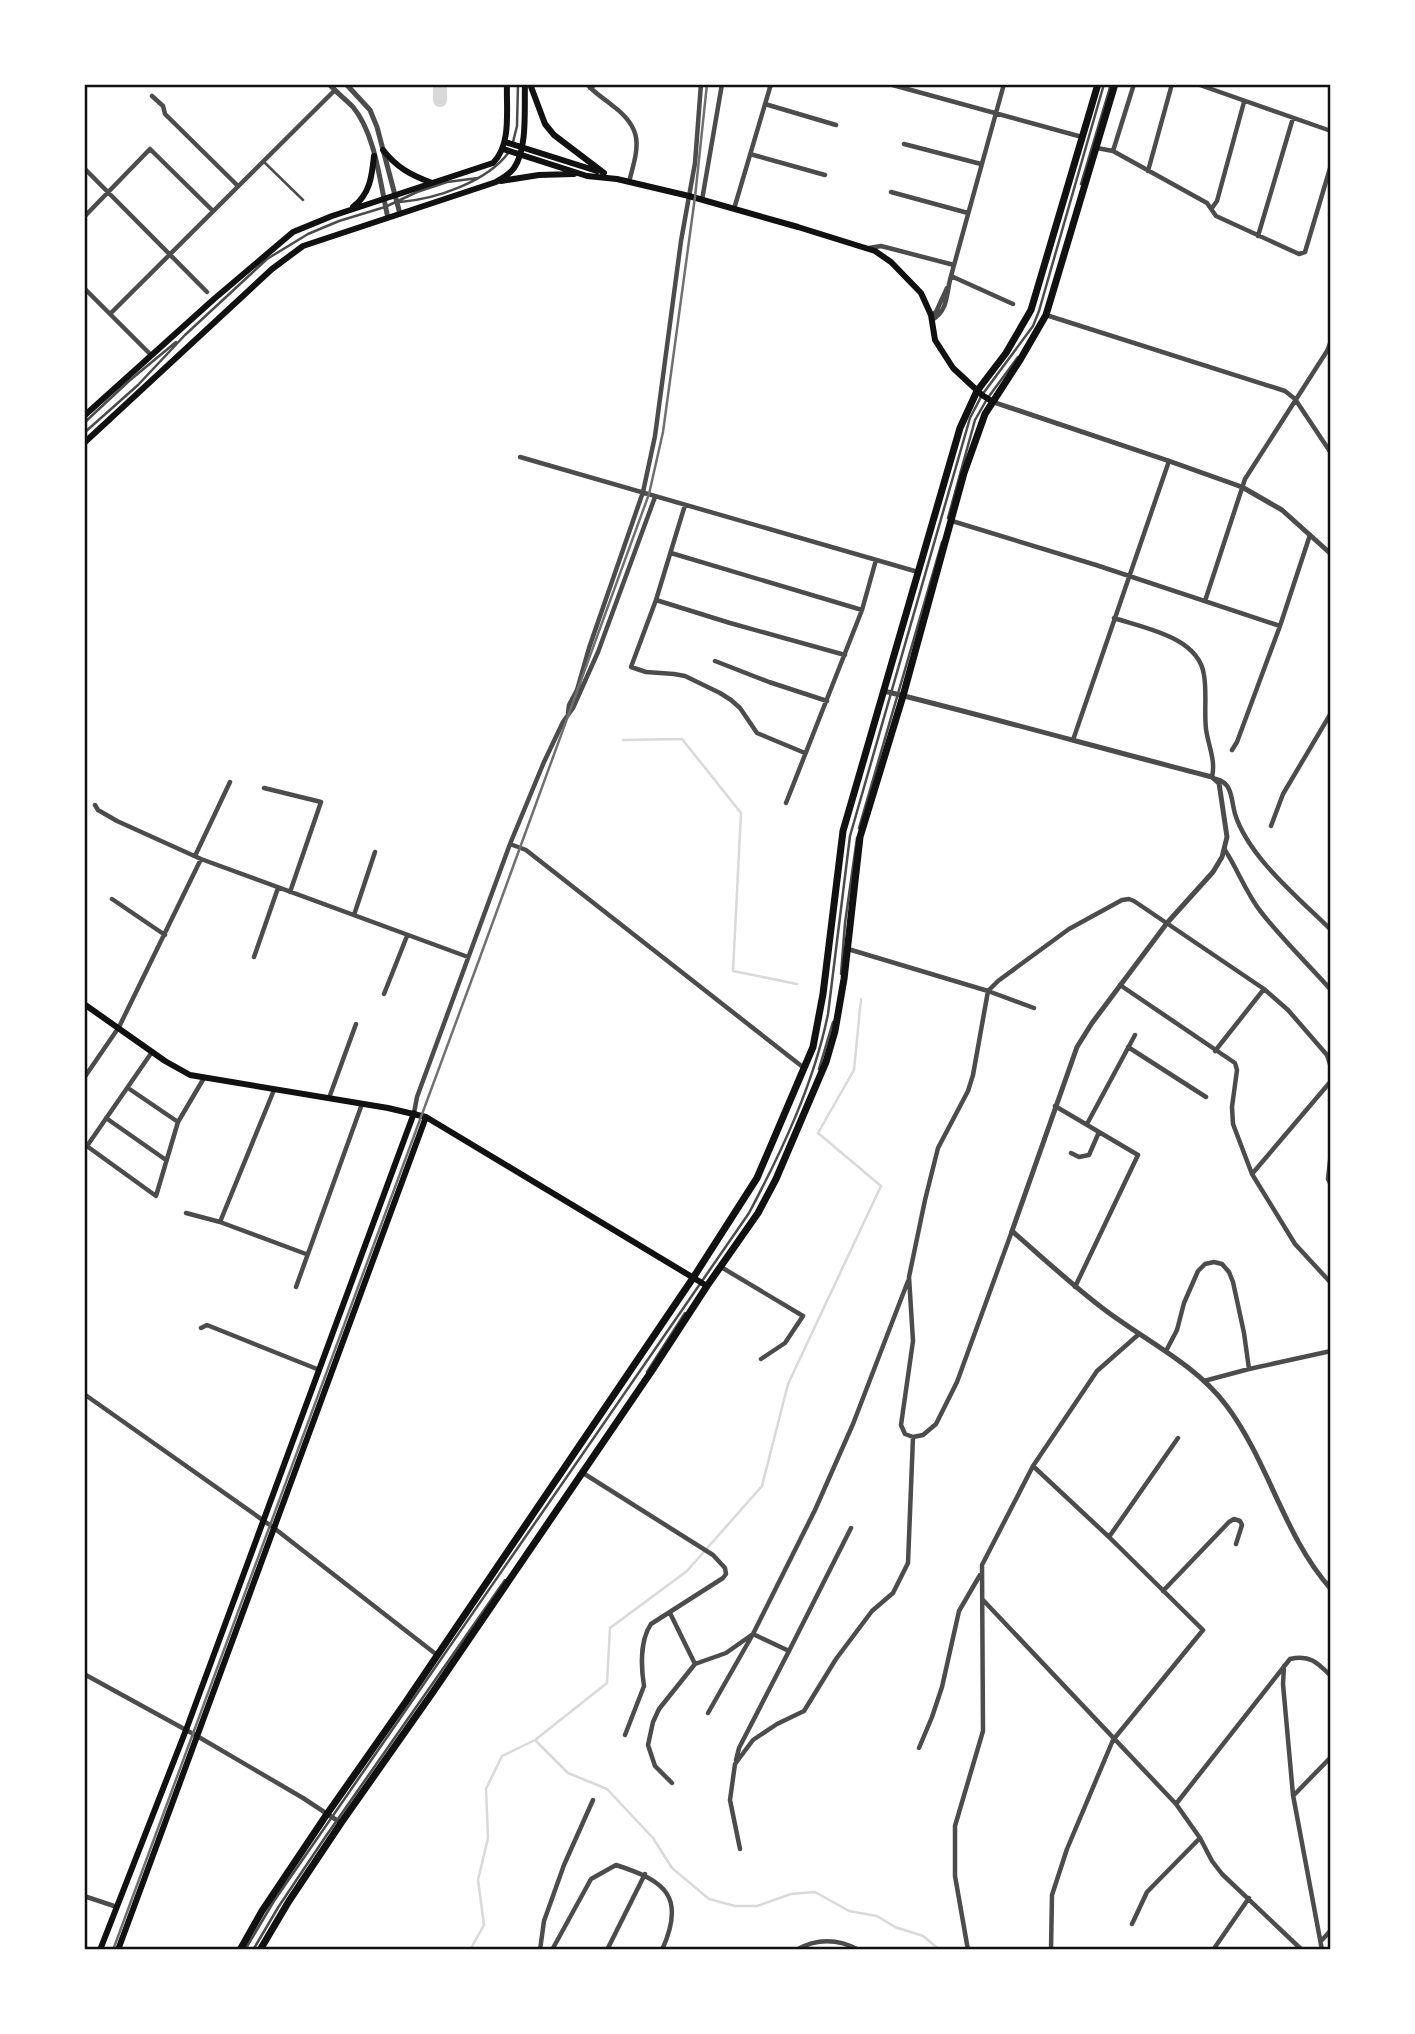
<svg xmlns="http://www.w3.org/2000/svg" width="1415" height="2034" font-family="'DM Sans',sans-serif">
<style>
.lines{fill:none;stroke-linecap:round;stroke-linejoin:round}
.stream{stroke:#d9d9d9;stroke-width:2.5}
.river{stroke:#d9d9d9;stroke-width:14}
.service{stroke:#4c4c4c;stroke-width:2.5}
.minor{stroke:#4c4c4c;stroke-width:4.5}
.tertiary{stroke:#4c4c4c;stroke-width:5}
.secondary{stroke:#111;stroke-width:6}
.primary{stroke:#111;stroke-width:7}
.rail{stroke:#707070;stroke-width:2.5}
.neatline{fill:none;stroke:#111;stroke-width:2.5}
</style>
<rect width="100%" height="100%" fill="#fff"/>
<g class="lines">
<!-- stream -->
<path class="stream" d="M623 740 682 739 741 813 733 971 797 984
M536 1741 568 1773 607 1789 653 1838 672 1868 709 1899 735 1906H757L791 1894 815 1892 849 1911 877 1916 895 1927 923 1936 940 1950
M470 1950 484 1925 478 1880 488 1838 486 1789 502 1756 535 1740 607 1683 610 1628 687 1571 762 1486 788 1384 881 1186 818 1133 854 1070 861 999"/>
<!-- river -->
<path class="river" d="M440 84V100"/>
<!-- service -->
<path class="service" d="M513 142 517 126 518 84
M263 161 303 200
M1081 184 1111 84
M400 202C436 199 487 182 509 152
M84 423 129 381 176 342
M84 433 138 385 185 335 267 259 308 234 339 221 385 207 417 192 447 182 478 178
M948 518 975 420 987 399 1018 357
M859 828 942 542
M841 974 845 923 857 838
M819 1069 833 1022
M647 1372 685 1313
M245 1950 274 1901 749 1213C782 1151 814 1083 828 1014L850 836 970 418 982 395 1033 326 1039 311 1104 84
M253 1950 279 1906 326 1836 505 1580"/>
<!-- minor -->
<path class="minor" d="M587 84C594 93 605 99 613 106 645 130 638 148 629 182
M889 84 1082 137
M1197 84 1331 131
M84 86 86 84
M590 88 596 84
M152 96 163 106 165 114 238 186
M765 104 836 125
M904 144 981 164
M1097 148 1113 151 1207 203 1216 216 1299 254 1305 252 1331 165
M1113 151 1134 84
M750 154 825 175
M84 168 207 292
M1148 171 1172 84
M891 192 968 213
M702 200 722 84
M1212 208 1217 201 1244 102
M734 209 771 84
M84 217 150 149 213 211
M1258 236 1293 118
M869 248 881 246 954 265
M951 276 1013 304
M84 288 151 355
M110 314 335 90
M931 315 936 312 947 288
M1046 315 1285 391 1295 399 1331 453
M932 320C949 310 946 293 951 276L1004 84
M520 457 918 572
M685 505 656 600 631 667 646 672 674 674 685 676 720 693 731 700 740 708 757 733 805 753
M952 521 1096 565 1280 626
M671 553 862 610
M656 600 730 623 845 655
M1205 601 1245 479 1327 351 1331 341
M1114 618C1144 628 1199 637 1204 675 1207 693 1204 711 1206 729 1208 745 1216 760 1212 777
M715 661 769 682 827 701
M568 713 569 705 577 690 589 648 643 492 655 436 681 241 695 163 701 84
M1073 740 1169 461
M1232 750 1237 742 1280 626 1310 535
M1216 779C1233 783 1231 800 1235 814 1249 858 1299 898 1331 930
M264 788 321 802 290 892
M786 803 862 610 876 560
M95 805 98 810 117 821 201 859 468 957
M1271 826 1283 794 1331 713
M510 844 526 850 804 1068
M1225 850C1238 870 1246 893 1261 912 1282 939 1308 964 1331 990
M195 856 230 782
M112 899 165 935
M354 915 375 852
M848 949 988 991 1034 1008
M254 957 278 888
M1120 985 1235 1063 1237 1070 1232 1107 1233 1124 1252 1174 1295 1244 1331 1283
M384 994 407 936
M1128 1047 1206 1097
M1215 1051 1264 989
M84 1078 119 1027 201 859
M128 1088 178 1122
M329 1098 356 1024
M1055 1106 1138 1155 1075 1287
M414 1113 417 1097 510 844 544 762 563 722 573 708 598 652 655 497
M106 1118 166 1160
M1087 1124 1135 1035
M84 1144 156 1196 178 1122 204 1078
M87 1146 152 1052
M1331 1152 1328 1179 1331 1185
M1071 1153 1079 1157 1089 1155 1099 1132
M1252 1174 1331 1081
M186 1213 220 1222 306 1254
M220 1222 274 1090
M721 1267 803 1316 785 1343 761 1359
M296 1287 362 1104
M201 1328 207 1325 317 1369
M1166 1351 1177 1330 1184 1303 1198 1271 1205 1264 1214 1262 1222 1264 1229 1272 1233 1282 1244 1333 1249 1369
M1204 1381 1249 1369 1331 1351
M84 1394 274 1528 437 1655
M913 1437 905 1434 901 1425 913 1341 909 1277 925 1200 938 1148 968 1091 973 1075 988 991 998 981 1069 929 1122 900 1129 899 1134 901 1264 989 1288 1010 1327 1055 1331 1067
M913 1437 923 1435 936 1424 957 1382 1012 1231
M1033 1466 1109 1537 1203 1630 1113 1740 1067 1849 1052 1895 1051 1950
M583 1473 713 1555 725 1568 726 1574 723 1578 651 1624C640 1640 641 1667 644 1686L625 1735
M1109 1537 1178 1438
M1163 1591 1229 1522 1234 1519 1240 1521 1242 1525 1236 1544
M983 1600 1176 1804 1200 1838 1212 1861 1222 1874 1302 1950
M670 1613 695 1664
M1284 1666 1283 1684 1293 1795 1322 1950
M84 1674 197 1736 303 1798 341 1823
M708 1713 753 1634 789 1651
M919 1748 932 1717 942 1687 959 1611 980 1575
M736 1760 739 1748 789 1651 851 1528
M672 1783 655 1766 648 1745 653 1722 659 1709 695 1664 726 1653 753 1634 815 1510 853 1424 908 1281
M1294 1795 1331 1757
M1176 1804 1290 1659C1310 1654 1318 1663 1331 1676
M740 1849 730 1800 735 1764 753 1740 777 1724 804 1711 836 1659 872 1611 893 1593 908 1563 913 1437
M84 1896 117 1907
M1132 1924 1147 1892 1200 1838
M1322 1940 1331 1930
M540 1950 544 1921 564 1865 593 1800
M552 1950 591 1879 616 1865C666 1881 686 1897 662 1950
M607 1950 645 1874
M796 1950C817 1938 837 1938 859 1950
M968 1950 955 1876V1826L983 1731 982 1565 1033 1466 1097 1371 1139 1334
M1005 1950H1012
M1213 1950 1249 1898"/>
<!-- tertiary -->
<path class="tertiary" d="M329 84C336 92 345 99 353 107 376 135 380 184 388 218
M346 84 370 110 377 127 400 214
M993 402 1169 461 1242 487 1282 510 1331 554
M884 691C994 718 1103 749 1212 777L1219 783 1227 837 1222 857 1213 872 1167 923 1092 1023 1077 1047 1012 1231C1043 1258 1073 1286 1105 1310 1146 1341 1195 1364 1226 1405 1269 1462 1284 1537 1331 1589"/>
<!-- secondary -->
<path class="secondary" d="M530 84 545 124 554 135 604 173
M505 142 597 171
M503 149 587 176 617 179 689 196 798 227 875 251 891 262 921 293 931 315 935 340 953 368 982 395 993 402
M383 150C397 168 411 175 432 183
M501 181 539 175 574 174
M353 207C370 194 372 176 374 156
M84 416 214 299 293 232 332 216 493 163C512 144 506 109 507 84
M84 443 272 269 303 246 496 182C502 178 509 175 514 168 528 148 524 108 525 84
M84 1004 165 1061 190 1075 388 1108 426 1117 707 1286
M100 1950 186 1730 414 1113
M118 1950 426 1117"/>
<!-- primary -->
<path class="primary" d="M240 1950 262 1911 327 1814 405 1703 693 1278 757 1178 813 1047 823 994 843 831 960 428 977 391 1006 353 1031 310 1098 84
M260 1950 289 1901 341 1823 433 1692 653 1369 707 1286 758 1213 776 1179 826 1062 835 1031 844 979 860 837 903 696 964 473 985 414 1020 360 1046 315 1115 84"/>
<!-- rail -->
<path class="rail" d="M113 1950 479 960 649 494 663 432 695 197 707 84"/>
</g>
<!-- border -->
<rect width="1415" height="2034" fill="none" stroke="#ffffff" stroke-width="172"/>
<rect x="86" y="86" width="1243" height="1862" class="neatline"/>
</svg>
